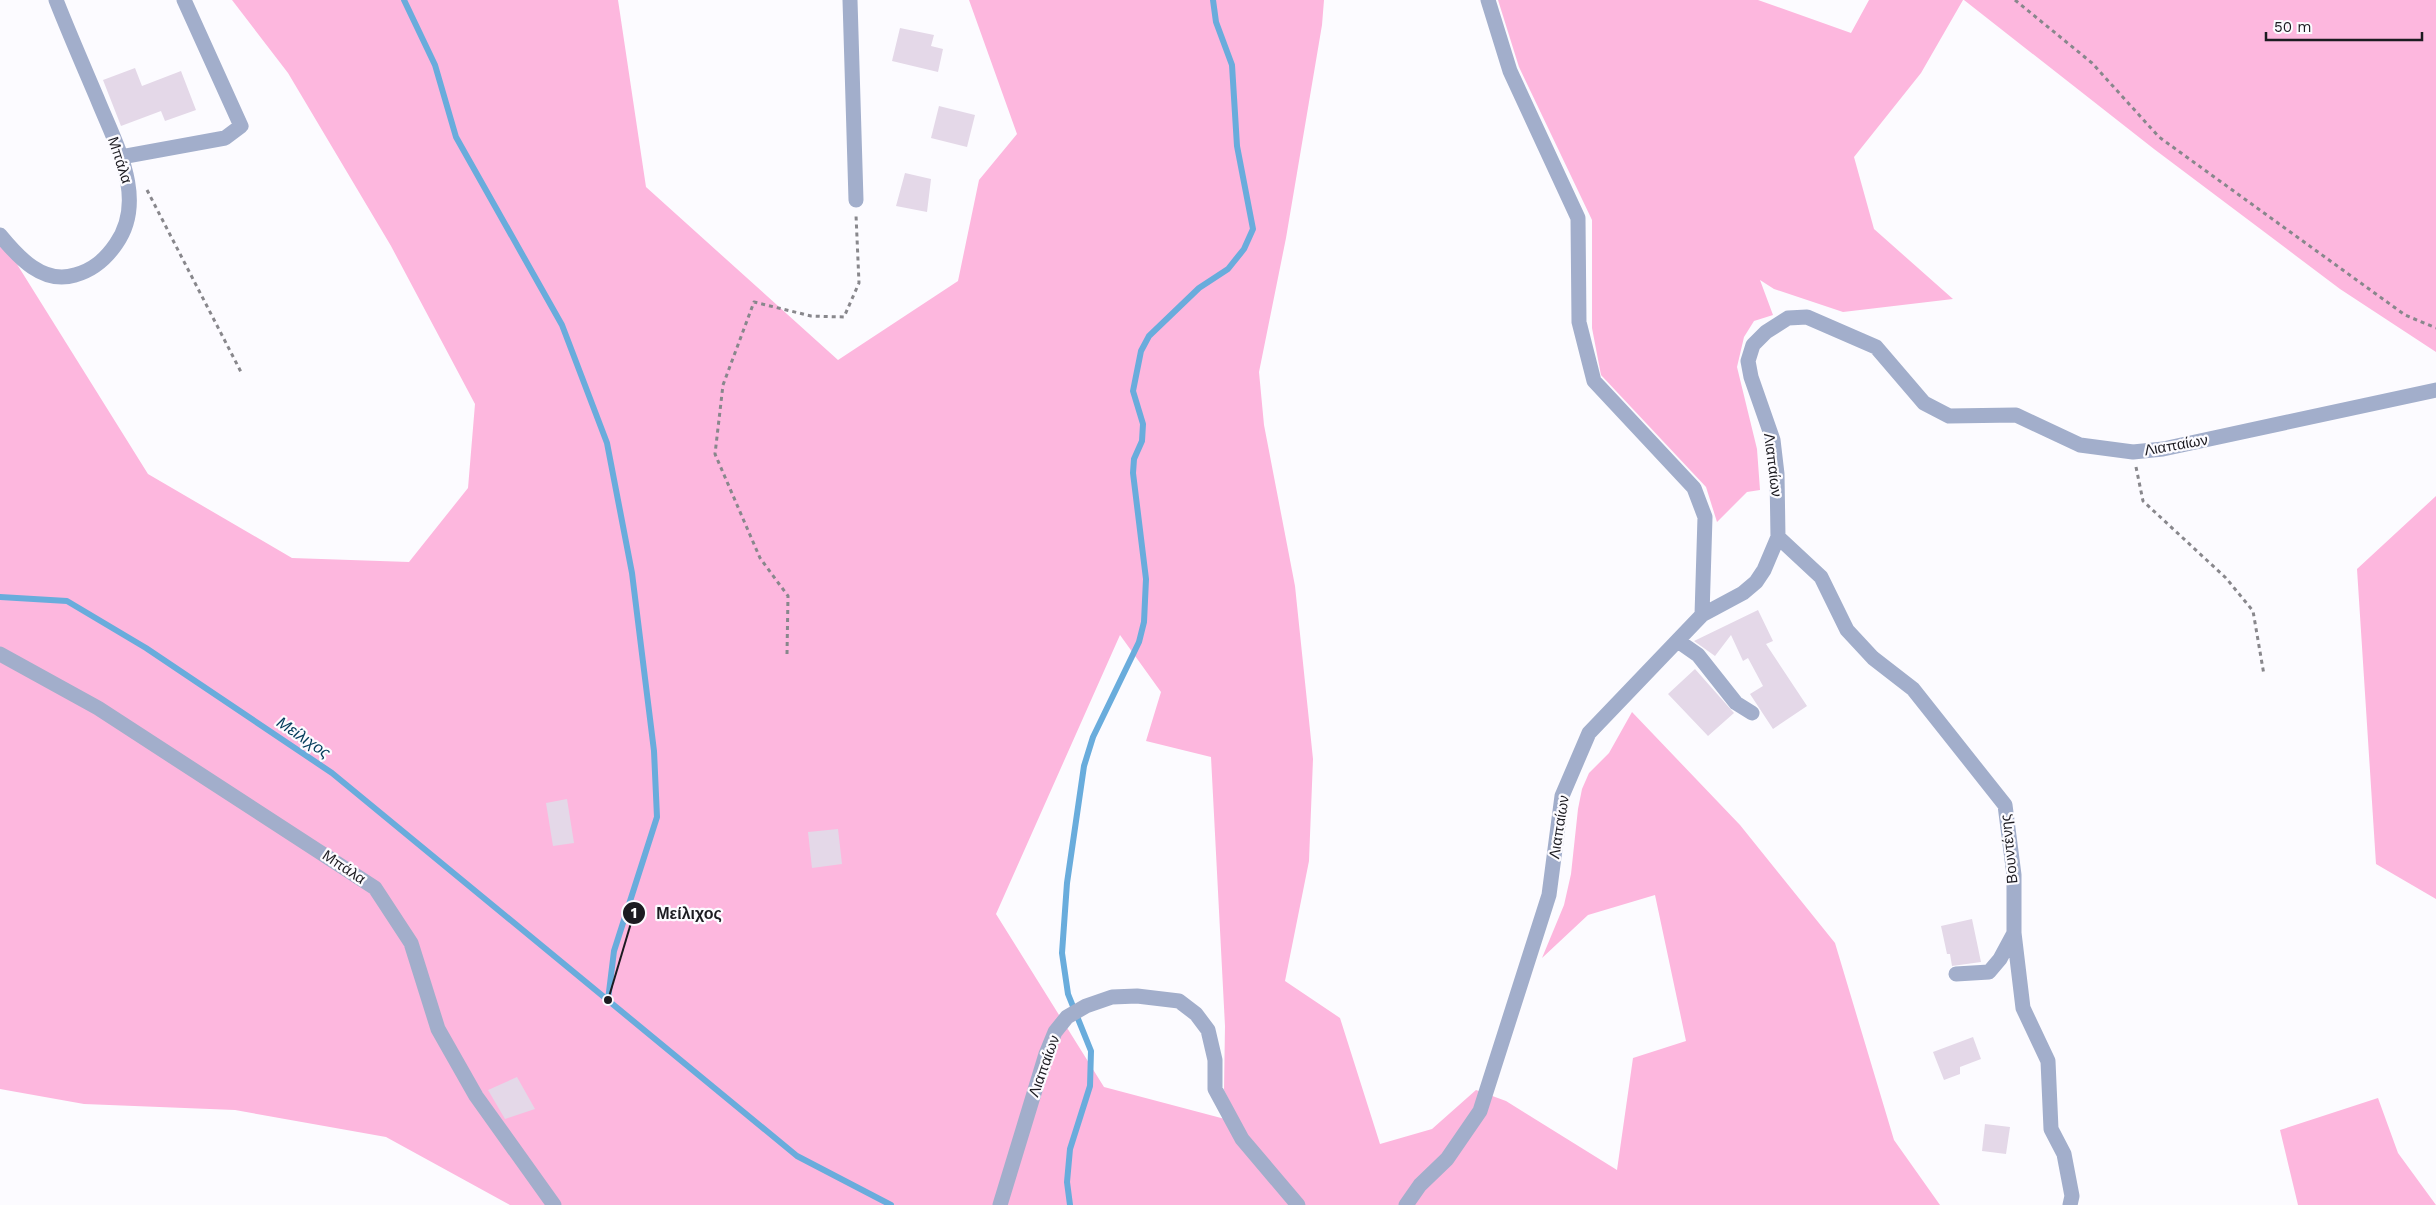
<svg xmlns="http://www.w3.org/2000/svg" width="2436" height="1205" font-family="'Work Sans',sans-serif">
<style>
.green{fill:#fdb7de;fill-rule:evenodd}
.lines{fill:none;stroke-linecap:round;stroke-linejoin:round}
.stream{stroke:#69acdc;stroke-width:6}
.building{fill:#e4d8e8}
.path{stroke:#88878c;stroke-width:3;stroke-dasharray:4 4;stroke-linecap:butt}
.minor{stroke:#a2aecb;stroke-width:15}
.labels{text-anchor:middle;stroke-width:4.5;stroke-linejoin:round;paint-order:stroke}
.street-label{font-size:15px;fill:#1c1b21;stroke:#fcfbff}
.water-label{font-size:16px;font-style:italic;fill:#033b5b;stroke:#fcfbff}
.leader{fill:none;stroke:#1c1b21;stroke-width:2}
.callout-dot{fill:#1c1b21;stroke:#fcfbff;stroke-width:2}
.mark-label{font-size:15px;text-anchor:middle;font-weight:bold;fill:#fff}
.callout-label{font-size:16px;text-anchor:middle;font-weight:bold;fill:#1c1b21;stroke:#fcfbff;stroke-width:4.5;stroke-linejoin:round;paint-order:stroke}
</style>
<rect width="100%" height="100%" fill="#fcfbff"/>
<!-- green -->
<path class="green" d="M232 0H618L646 187 838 360 958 281 979 180 1017 134 969 0H1324L1322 25 1286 238 1259 372 1264 425 1295 586 1313 759 1309 861 1285 981 1340 1018 1380 1144 1432 1129 1476 1090 1506 1101 1617 1170 1633 1058 1686 1041 1655 895 1588 915 1542 958 1564 905 1571 874 1578 809 1582 789 1589 773 1609 753 1632 712 1740 825 1835 943 1894 1140 1940 1205H510L386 1137 235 1110 84 1104 0 1089V237L148 474 292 558 409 562 468 488 475 404 391 246 288 73ZM1120 635 1161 692 1146 741 1211 757 1225 1026 1224 1090 1240 1123 1104 1087 996 914Z
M1498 0H1758L1851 33 1869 0H1963L1921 73 1854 157 1874 229 1953 299 1843 312 1774 289 1760 280 1773 315 1754 321 1744 337 1737 367 1757 449 1760 490 1747 492 1717 522 1706 487 1601 375 1592 328V220L1519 67Z
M1964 0H2436V352L2340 289 2154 149Z
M2436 496V899L2376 864 2357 569Z
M2378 1098 2398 1153 2436 1205H2298L2280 1130Z"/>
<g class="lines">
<!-- stream -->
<path class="stream" d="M404 0 435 65 456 137 562 325 607 443 632 573 654 751 657 817 614 951 608 1000
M0 597 67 601 146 648 332 773 797 1156 891 1205
M1070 1205 1067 1182 1070 1149 1090 1086 1091 1051 1068 994 1062 953 1067 883 1084 766 1093 737 1139 642 1144 622 1146 579 1133 473 1134 459 1142 441 1143 424 1133 391 1141 351 1149 336 1199 288 1228 269 1244 249 1253 229 1237 146 1232 65 1216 22 1213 0"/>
</g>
<!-- building -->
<path class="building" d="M900 28 934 35 931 46 943 49 938 72 892 61Z
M135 68 142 86 181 71 196 110 165 121 161 111 121 126 103 80Z
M939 106 975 115 967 147 931 138Z
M905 173 931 179 927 212 896 206Z
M1758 610 1773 641 1766 644 1807 706 1773 729 1750 694 1763 686 1748 658 1743 661 1731 635 1715 656 1694 641Z
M1695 669 1734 713 1708 736 1668 694Z
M567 799 574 843 553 846 546 803Z
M838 829 842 864 812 868 808 832Z
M1972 919 1981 962 1952 966 1950 954H1947L1941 926Z
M1973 1037 1981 1059 1960 1067V1074L1944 1080 1933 1052Z
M517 1077 535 1109 505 1119 488 1090Z
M1985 1124 2010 1127 2006 1154 1982 1151Z"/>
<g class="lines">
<!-- path -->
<path class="path" d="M2015 0 2092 63 2159 137 2405 315 2436 328
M147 190 241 372
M2136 467 2143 501 2226 578 2253 611 2264 675
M787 654 788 596 760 558 715 454 723 385 754 302 811 316 844 317 859 283 856 215"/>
<!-- minor -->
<path class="minor" d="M850 0 856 200
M1488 0 1510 71 1578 218 1579 322 1594 381 1694 488 1705 517 1702 615
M121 157 225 138 241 126 184 0
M0 235C18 257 43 285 75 275 93 270 105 260 116 244 148 199 115 143 97 98 83 65 69 33 56 0
M1778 537 1821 577 1847 630 1873 658 1913 689 2005 805 2014 875V933L2023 1008 2048 1061 2051 1129 2064 1154 2072 1196 2070 1205
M1678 641 1698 655 1736 703 1752 713
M0 654 98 708 375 888 411 943 438 1029 476 1096 554 1205
M1956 974 1989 972 2000 959 2014 933
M1000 1205 1046 1054 1055 1032 1067 1017 1086 1006 1112 997 1137 996 1179 1001 1196 1014 1208 1030 1215 1060V1089L1242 1139 1298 1205
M1406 1205 1420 1185 1447 1159 1480 1111 1549 895 1562 796 1589 733 1702 615 1743 593 1756 582 1764 570 1778 537 1777 474 1773 440 1751 377 1748 361 1753 345 1766 332 1788 318 1807 317 1876 347 1924 403 1949 416 2016 415 2080 445 2133 452 2163 449 2436 390"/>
</g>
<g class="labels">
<!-- street labels -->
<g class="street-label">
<text transform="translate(120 160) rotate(72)" y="5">Μπάλα</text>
<text transform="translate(2176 445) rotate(-10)" y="5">Λιαπαίων</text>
<text transform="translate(1773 465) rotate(83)" y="5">Λιαπαίων</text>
<text transform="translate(1559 827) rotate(-81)" y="5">Λιαπαίων</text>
<text transform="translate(2009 849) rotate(-96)" y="5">Βουντένης</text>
<text transform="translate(344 867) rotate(34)" y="5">Μπάλα</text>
<text transform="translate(1044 1066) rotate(-70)" y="5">Λιαπαίων</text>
</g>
<!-- water labels -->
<g class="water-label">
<text transform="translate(304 737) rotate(34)" y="6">Μείλιχος</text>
</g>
</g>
<!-- callouts -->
<path class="leader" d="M608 1000L634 913"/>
<g class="callout-dot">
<circle cx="608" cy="1000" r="5"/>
<circle cx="634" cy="913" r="12"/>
</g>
<g class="mark-label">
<text x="634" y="918">1</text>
</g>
<g class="callout-label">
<text x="689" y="919">Μείλιχος</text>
</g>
<!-- scale -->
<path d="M2266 32v8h156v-8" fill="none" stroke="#1c1b21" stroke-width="2.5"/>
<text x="2274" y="32" font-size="15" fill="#1c1b21" stroke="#fcfbff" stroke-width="4" paint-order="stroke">50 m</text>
</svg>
